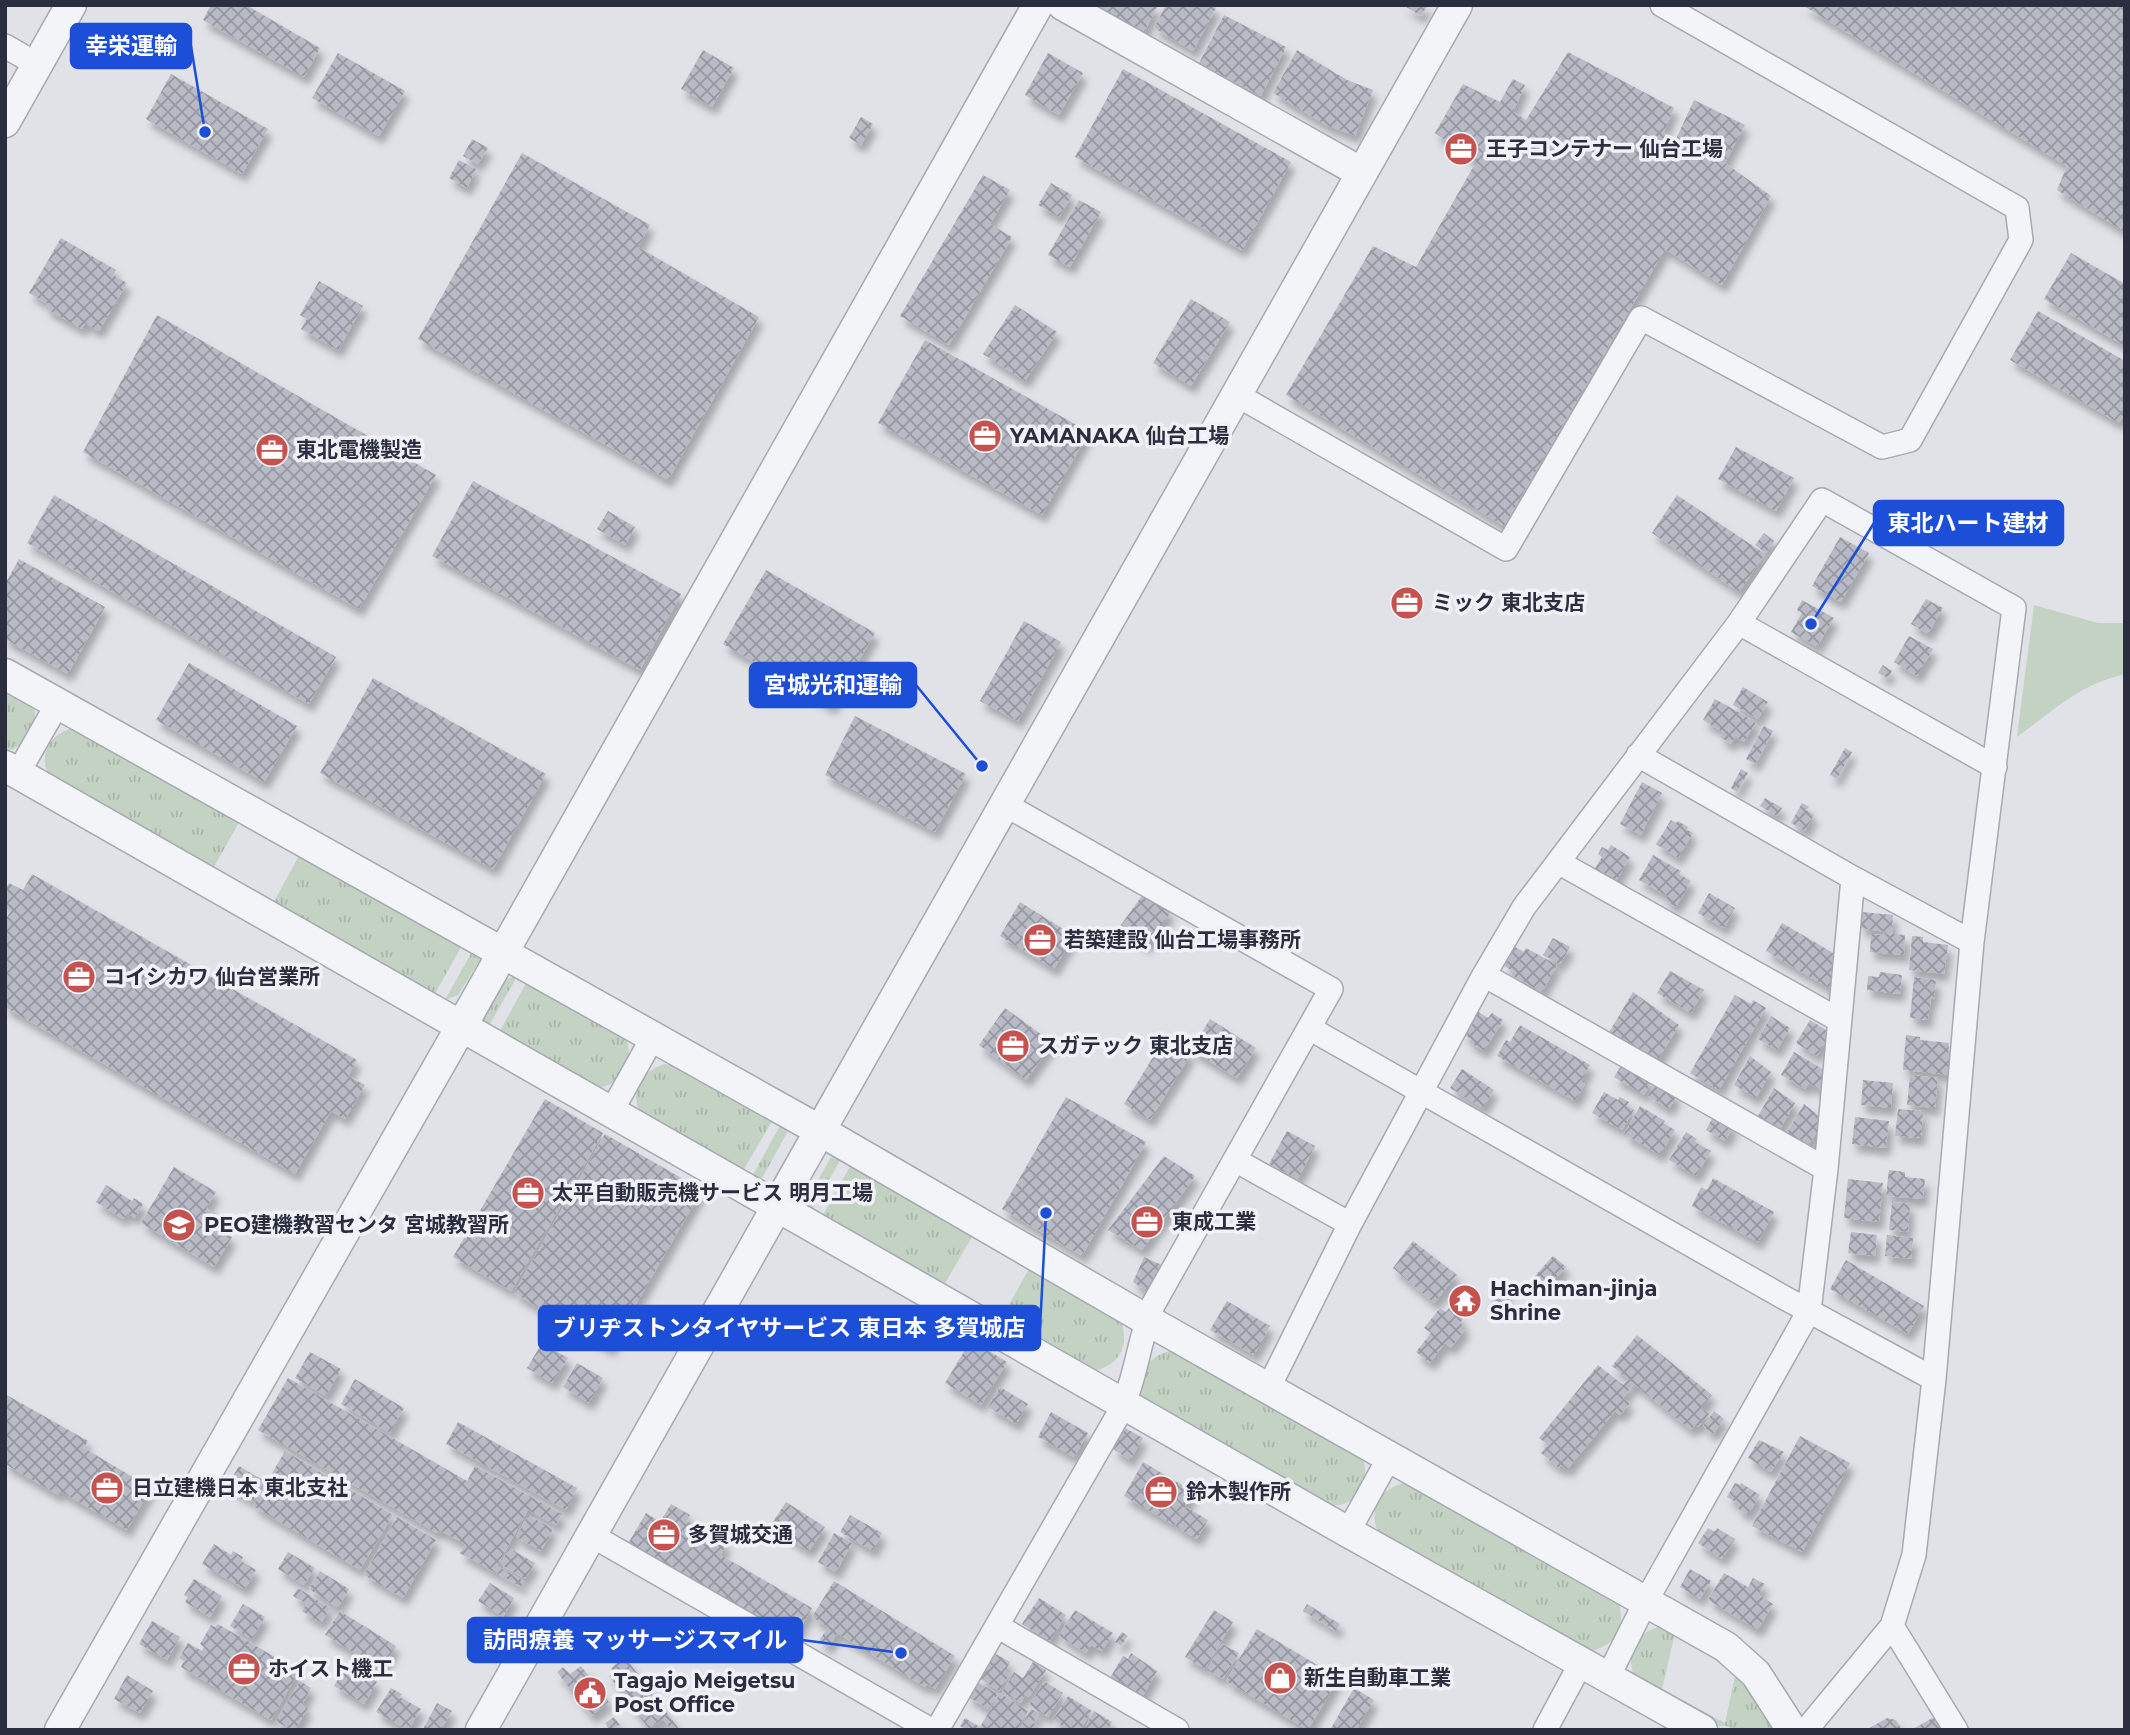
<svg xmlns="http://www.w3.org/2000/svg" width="2130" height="1735" font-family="Montserrat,'Noto Sans JP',sans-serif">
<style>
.grass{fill:url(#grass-tufts)}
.park{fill:#c3d2c2}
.building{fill:url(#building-cross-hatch);filter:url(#shadow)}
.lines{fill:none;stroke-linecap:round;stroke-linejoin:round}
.minor-casing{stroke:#a6a8b2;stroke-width:26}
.tertiary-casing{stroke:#a6a8b2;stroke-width:33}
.minor{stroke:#f3f4f7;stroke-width:23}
.tertiary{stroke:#f3f4f7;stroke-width:30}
.labels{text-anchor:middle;stroke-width:7;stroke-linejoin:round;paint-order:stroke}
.poi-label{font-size:21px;font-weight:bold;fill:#2a2e3f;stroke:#f0f1f6;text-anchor:start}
.leader{fill:none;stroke:#1d4ed8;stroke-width:2.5}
.callout-dot{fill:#1d4ed8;stroke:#f0f1f6;stroke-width:2.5}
.callout{fill:#1d4ed8;stroke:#1d4ed8;stroke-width:2.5}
.callout-label{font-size:23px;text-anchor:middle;font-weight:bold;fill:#fff}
</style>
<defs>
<pattern id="grass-tufts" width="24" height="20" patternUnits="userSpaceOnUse" patternTransform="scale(1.75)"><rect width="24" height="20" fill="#c3d2c2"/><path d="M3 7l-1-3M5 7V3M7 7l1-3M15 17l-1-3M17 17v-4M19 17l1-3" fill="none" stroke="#a8b5a8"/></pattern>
<pattern id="building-cross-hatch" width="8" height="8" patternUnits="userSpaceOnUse" patternTransform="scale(1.75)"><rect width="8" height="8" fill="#b8bbc5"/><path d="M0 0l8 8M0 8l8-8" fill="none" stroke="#9698a1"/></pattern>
<filter id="shadow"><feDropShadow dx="4.5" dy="8" stdDeviation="3.5" flood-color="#0004"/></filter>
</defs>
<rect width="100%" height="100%" fill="#e1e2e8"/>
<!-- grass -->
<path class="grass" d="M5 682C13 688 27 696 32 704 43 725 25 747 5 752Z
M73 728 242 817 210 874 49 777C38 754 50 734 73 728Z
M301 852 464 942 432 999 270 909Z
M474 948 480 960 458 995 445 1000Z
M518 975 487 1029 481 1023V1019L501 981Z
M529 978 626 1039C635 1062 623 1084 598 1088L497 1036Z
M665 1064 672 1065 774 1118 741 1174 640 1114C630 1090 641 1071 665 1064Z
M782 1122 788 1131 761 1180H750Z
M835 1155 842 1157 810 1214 805 1208V1203L831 1157Z
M852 1163 974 1233 942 1289 820 1220Z
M1031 1265 1121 1321C1130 1346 1119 1366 1093 1371L999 1323Z
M1170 1351 1177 1352 1362 1456C1373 1486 1355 1510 1323 1505L1143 1402C1133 1378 1146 1357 1170 1351Z
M1405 1483H1412L1618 1601C1627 1626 1616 1646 1590 1651L1378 1532C1368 1508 1380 1488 1405 1483Z
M1661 1626 1676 1629 1662 1689 1725 1723 1737 1667 1774 1728 1773 1730H1734L1727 1726H1713L1634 1676C1625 1652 1637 1632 1661 1626Z"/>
<!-- park -->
<path class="park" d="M2034 605 2098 623H2125V674C2078 685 2054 710 2017 737Z"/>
<!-- building -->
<path class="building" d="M211 5H246L320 48 304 77 203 20Z
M1085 5H1158L1142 37Z
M1166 5H1212L1216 8 1193 51 1154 28Z
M1403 5H1428L1421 16Z
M1802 5H2125V232L2057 190 2067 166Z
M1224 15 1286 47 1261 96 1199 63Z
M703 50 734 68 712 107 681 89Z
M1297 50 1347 80 1373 90 1355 136 1326 125 1273 93Z
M1568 52 1674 108 1664 132 1676 139 1694 100 1745 125 1725 163 1771 196 1722 285 1665 249 1504 526 1286 395 1373 246 1416 267 1476 162 1435 133 1463 84 1500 102 1513 79 1525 85 1513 112 1526 120Z
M338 53 405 91 379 136 312 98Z
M1048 53 1083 73 1059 115 1025 95Z
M1123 69 1291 162 1242 250 1075 157Z
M171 74 268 129 242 174 146 119Z
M861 117 873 124 861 145 849 138Z
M472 139 488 148 478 164 463 156Z
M522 153 650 225 638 247 759 317 668 480 418 339Z
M459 160 476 169 467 188 449 178Z
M983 175 1010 190 990 224 1012 237 949 345 900 316Z
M1051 183 1072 195 1059 217 1038 205Z
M1079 200 1101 212 1070 267 1048 255Z
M61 238 116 270 113 275 127 283 99 331 85 323 82 329 45 308 48 304 29 293Z
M2071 253 2125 284V346L2044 299Z
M319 281 363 306 338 350 301 329 307 319 300 315Z
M1191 299 1230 322 1191 386 1153 363Z
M1015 305 1057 332 1025 381 983 354Z
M2038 311 2125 361V414L2119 423 2010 360Z
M157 315 436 475 359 609 83 452Z
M925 340 1089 432 1042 515 878 423Z
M1736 447 1794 478 1776 511 1718 479Z
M473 481 681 594 640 670 432 556Z
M54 495 336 657 309 704 27 543Z
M1677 495 1765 554 1739 592 1652 533Z
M608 511 635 527 625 545 597 529Z
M1764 533 1774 541 1766 553 1755 545Z
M1840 537 1869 553 1841 602 1812 586Z
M19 559 105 607 68 674 5 639V584Z
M766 570 875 633 832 707 723 644Z
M1926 599 1943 608 1928 634 1911 624Z
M1802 600 1834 618 1817 647 1791 632 1802 613 1797 610Z
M1024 621 1061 642 1018 721 980 701Z
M1909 636 1933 649 1917 676 1894 662Z
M189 663 297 726 264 782 156 720Z
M1883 665 1892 671 1888 678 1878 673Z
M373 678 546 774 493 869 320 773Z
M1743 687 1768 702 1758 719 1733 705Z
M1715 699 1756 722 1744 742 1735 737 1731 744 1720 737 1723 732 1703 720Z
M855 716 966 774 935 832 825 775Z
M1764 726 1773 731 1755 764 1746 759Z
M1845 748 1852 752 1837 779 1830 775Z
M1741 769 1748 773 1737 792 1731 788Z
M1642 782 1662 793 1641 835 1620 824Z
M1765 798 1782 808 1777 816 1760 806Z
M1802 803 1809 807 1806 810 1814 815 1805 831 1791 823Z
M1671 820 1676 823 1678 821 1688 827 1687 830 1693 833 1678 858 1656 844Z
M1611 845 1630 857 1615 883 1594 870 1602 857 1598 854 1602 847 1608 850Z
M1653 855 1681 871 1679 874 1691 881 1676 907 1665 900 1667 896 1639 880Z
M32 874 200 970 193 983 201 987 208 975 357 1060 348 1076 365 1085 345 1119 331 1111 295 1174 5 1007V920L11 911 5 908V890L9 883 23 890Z
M1144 893 1171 912 1146 946 1120 926Z
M1709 893 1735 908 1724 928 1698 913Z
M1020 902 1074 936 1054 969 1000 936Z
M1862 912 1893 915 1892 933 1860 928Z
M1782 923 1840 957 1833 970 1840 974 1832 990 1766 951Z
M1881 933 1905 935 1904 955 1870 952 1871 934 1881 935Z
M1912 936 1923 937V942L1948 945 1944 974 1909 970Z
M1553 938 1570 947 1560 964 1543 955Z
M1515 947 1524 952 1526 948 1557 965 1542 992 1511 975 1513 971 1504 966Z
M1670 971 1704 990 1691 1013 1657 993Z
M1880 972 1902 975 1900 994 1867 990 1868 976 1879 977Z
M1914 977 1936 980 1934 999 1931 998 1928 1020 1910 1018Z
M1633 992 1679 1025 1656 1063 1608 1034Z
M1735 995 1751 1004 1753 1000 1766 1008 1719 1090 1690 1073Z
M1005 1008 1053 1043 1026 1080 979 1045Z
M1477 1011 1488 1018 1492 1013 1503 1020 1484 1051 1469 1042 1471 1039 1463 1034Z
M1771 1016 1790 1028 1777 1050 1758 1039Z
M1210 1019 1256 1048 1237 1078 1191 1050Z
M1810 1020 1831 1033 1817 1056 1796 1043Z
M1520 1025 1590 1065 1581 1082 1585 1084 1575 1101 1497 1056 1506 1040 1510 1042Z
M1906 1035 1920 1037V1040L1949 1043 1948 1057H1951L1950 1075 1903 1070Z
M1165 1038 1191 1054 1150 1120 1124 1104Z
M1794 1052 1831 1074 1821 1091 1809 1083 1805 1089 1781 1075Z
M1750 1056 1771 1072 1756 1098 1734 1085Z
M1623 1063 1652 1081 1644 1095 1614 1077Z
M1462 1069 1494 1090 1483 1108 1450 1088Z
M1910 1075 1938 1078 1935 1108 1907 1105Z
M1863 1080 1893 1083 1891 1108 1861 1105Z
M1656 1082 1677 1095 1669 1109 1648 1096Z
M1774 1088 1795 1103 1780 1129 1758 1116Z
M1604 1092 1618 1100 1620 1097 1629 1102 1627 1106 1634 1110 1622 1130 1592 1113Z
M1066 1097 1146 1142 1082 1256 1002 1209Z
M545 1099 603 1133 511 1291 453 1257Z
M1804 1104 1824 1120 1809 1145 1787 1133Z
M1640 1106 1665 1121 1663 1123 1675 1130 1660 1155 1624 1134Z
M1898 1109 1923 1111 1921 1138 1895 1136Z
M1714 1115 1734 1126 1725 1141 1706 1130Z
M1855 1117 1889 1121 1886 1148 1852 1144Z
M1287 1131 1315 1146 1298 1179 1269 1164Z
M1686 1132 1697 1139 1695 1142 1711 1151 1696 1176 1669 1160Z
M605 1134 702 1190 610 1349 514 1293Z
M1164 1156 1195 1176 1142 1250 1108 1230Z
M174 1167 216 1192 206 1208 216 1214 211 1224 232 1237 214 1267 141 1223Z
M1889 1170 1905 1172V1177L1925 1179 1923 1199 1886 1196Z
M1713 1178 1774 1212 1758 1242 1692 1206 1701 1187 1707 1190Z
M1848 1179 1883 1183 1879 1222 1844 1218Z
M106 1185 132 1201 134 1198 143 1204 135 1218 127 1213 123 1219 96 1202Z
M1892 1202 1910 1204 1908 1232 1889 1230Z
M1851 1232 1877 1235 1875 1256 1848 1253Z
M1887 1235 1913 1238 1911 1259 1885 1256Z
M1413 1241 1457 1275 1434 1303 1393 1268Z
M1553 1256 1566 1267 1547 1288 1534 1277Z
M1144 1257 1164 1266 1149 1293 1133 1282Z
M1846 1260 1924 1306 1908 1334 1830 1289Z
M1499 1283 1509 1293 1499 1303 1489 1294Z
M1227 1301 1270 1326 1254 1355 1210 1330Z
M1440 1308 1446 1312 1449 1308 1463 1319 1460 1323 1466 1328 1451 1348 1445 1343 1430 1363 1416 1352 1431 1333 1424 1328Z
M1637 1335 1712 1395 1701 1408 1709 1414 1698 1427 1695 1425 1691 1430 1634 1384 1623 1398 1630 1403 1620 1415 1615 1411 1567 1470 1561 1465 1559 1468 1541 1453 1548 1445 1539 1438 1598 1365 1623 1385 1628 1379 1612 1366Z
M971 1340 1007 1362 981 1405 945 1383Z
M542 1343 568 1358 552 1383 527 1368Z
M310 1352 341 1369 326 1396 295 1378Z
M577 1363 603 1378 589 1403 563 1387Z
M288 1378 467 1481 475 1466 562 1514 556 1525 528 1510 497 1566 524 1581 521 1587 460 1553 465 1544 439 1530 437 1533 258 1430Z
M355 1379 404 1408 390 1433 341 1404Z
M1000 1387 1028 1404 1016 1424 988 1407Z
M5 1394 88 1441 84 1448 151 1488 127 1530 60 1491 58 1495 5 1464Z
M1714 1411 1724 1419 1713 1434 1703 1426Z
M1051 1412 1088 1433 1074 1457 1038 1437Z
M458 1422 577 1488 566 1510 446 1444Z
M1125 1428 1143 1438 1130 1460 1113 1449Z
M1800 1436 1850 1463 1802 1552 1752 1526Z
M1759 1440 1784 1452 1771 1472 1748 1458Z
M285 1451 393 1515 360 1570 253 1506Z
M1143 1462 1194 1492 1174 1525 1124 1496Z
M239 1466 266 1482 253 1502 227 1486Z
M1735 1483 1740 1485 1741 1483 1760 1495 1748 1515 1737 1508 1739 1504 1727 1497Z
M786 1502 825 1527 809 1551 770 1526Z
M671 1504 690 1515 687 1521 727 1543 721 1555 812 1608 792 1643 626 1547 646 1513 660 1522Z
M1186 1507 1208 1520 1197 1539 1175 1526Z
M528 1515 553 1529 541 1551 516 1537Z
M850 1515 882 1533 873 1551 840 1532Z
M397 1517 436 1540 403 1598 364 1575Z
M1708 1528 1714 1532 1717 1528 1735 1539 1722 1559 1698 1543Z
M834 1533 852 1543 836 1572 818 1562Z
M214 1544 231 1555 233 1551 243 1557 241 1561 256 1570 245 1589 202 1564Z
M509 1548 535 1563 525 1579 500 1564Z
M288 1552 315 1568 304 1585 278 1569Z
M1690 1569 1711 1581 1700 1599 1680 1587Z
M320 1571 349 1589 338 1608 309 1589Z
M1724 1573 1748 1587 1753 1578 1765 1584 1759 1595 1773 1604 1758 1630 1708 1600Z
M194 1579 222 1596 210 1617 185 1602 188 1597 184 1595Z
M834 1581 955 1656 935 1689 927 1684 925 1687 837 1633 828 1647 819 1641 828 1627 812 1617Z
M490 1583 514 1598 503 1617 478 1601Z
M298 1588 330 1608 321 1623 302 1611 307 1604 293 1596Z
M1039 1598 1066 1615 1050 1641 1022 1624Z
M243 1604 265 1617 252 1639 230 1626Z
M1307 1604 1340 1624 1336 1631 1303 1611Z
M1075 1610 1113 1633 1102 1651 1091 1645 1086 1653 1059 1636Z
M1214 1610 1233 1622 1205 1669 1185 1657Z
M340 1611 396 1646 381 1669 325 1635Z
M152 1621 180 1637 167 1660 139 1644Z
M218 1624 299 1671 271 1720 181 1667 184 1661 179 1658 188 1643 202 1651 204 1647 200 1644 211 1625 215 1627Z
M1257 1629 1339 1678 1308 1730 1226 1681Z
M1122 1632 1128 1636 1121 1646 1115 1642Z
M1222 1644 1239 1653 1223 1679 1207 1670Z
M994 1653 1010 1662 1005 1671 1010 1674 999 1691 979 1678Z
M1131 1653 1157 1671 1142 1697 1110 1678 1123 1656 1128 1659Z
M625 1657 680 1730H671L663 1719 649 1729 609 1676 614 1672 611 1668Z
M1033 1662 1046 1670 1029 1697 1025 1695 1021 1703 1002 1692 1014 1672 1023 1678Z
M347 1664 377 1682 364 1704 334 1686Z
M581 1666 609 1702 591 1716 557 1672 563 1667 570 1674Z
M127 1675 153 1691 140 1713 114 1699Z
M300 1681 311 1688 302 1705 308 1708 295 1730H291L276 1721Z
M976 1681 998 1694 988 1709 967 1696Z
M1044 1681 1063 1693 1048 1717 1029 1705Z
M391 1688 402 1694 400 1697 421 1709 408 1730 376 1712Z
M1354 1688 1374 1700 1356 1730H1330Z
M1000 1693 1028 1711 1017 1730H967L960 1726 965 1718 980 1727Z
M1068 1696 1092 1711 1080 1730H1069L1053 1720Z
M437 1703 452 1711 441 1730H425L423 1729Z
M1031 1709 1039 1713 1033 1723 1043 1730H1019Z
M1094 1711 1112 1722 1108 1730H1084Z
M1936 1716 1944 1730H1911Z
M614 1717 620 1725 610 1730 605 1723Z
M1887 1718 1896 1720 1902 1730H1866Z"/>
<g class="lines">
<defs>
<path id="minor" d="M5 46 38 65
M1237 395 1506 549 1641 318 1882 447 1910 440 2021 240 2017 208 1662 5
M1638 755 1853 878 1972 942 1934 1379 1914 1555 1892 1626 1806 1730
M18 773 58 703
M1558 862 1839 1020
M1972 942 2014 608 1822 500 1739 623 1995 767
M1484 975 1524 907 1739 623
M1309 1028 1783 1297 1934 1379
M611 1112 653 1037
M1235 1160 1350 1224
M1826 1169 1853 878
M1269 1387 1350 1224 1484 975 1826 1169 1809 1311 1646 1601 1608 1677
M1348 1532 1390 1456
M591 1535 931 1730
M997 1626 1177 1730
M1892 1626 1956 1730
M937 1730 1117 1417C1136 1383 1138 1341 1153 1305L1331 989 1004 804
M1545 1730 1581 1663"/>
<path id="tertiary" d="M1063 5 1362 173
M5 122 71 5
M5 674 819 1130 1147 1320 1726 1647 1756 1674 1792 1730
M5 766 1348 1532 1702 1730
M60 1730 461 1027 1038 5
M481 1730 1457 5"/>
</defs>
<!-- minor casing -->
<use href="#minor" class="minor-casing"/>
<!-- tertiary casing -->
<use href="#tertiary" class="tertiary-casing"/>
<!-- minor -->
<use href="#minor" class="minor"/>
<!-- tertiary -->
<use href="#tertiary" class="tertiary"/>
</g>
<!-- icons -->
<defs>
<symbol id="office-disc" viewBox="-11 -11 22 22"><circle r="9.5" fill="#c5524e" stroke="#f0f1f6"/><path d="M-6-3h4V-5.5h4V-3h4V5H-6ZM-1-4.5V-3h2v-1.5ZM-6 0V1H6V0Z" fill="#fff"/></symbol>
<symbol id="school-disc" viewBox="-11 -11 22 22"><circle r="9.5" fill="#c5524e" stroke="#f0f1f6"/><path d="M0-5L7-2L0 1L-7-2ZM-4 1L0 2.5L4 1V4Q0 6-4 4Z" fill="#fff"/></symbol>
<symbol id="temple-disc" viewBox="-11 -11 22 22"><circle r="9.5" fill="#c5524e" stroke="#f0f1f6"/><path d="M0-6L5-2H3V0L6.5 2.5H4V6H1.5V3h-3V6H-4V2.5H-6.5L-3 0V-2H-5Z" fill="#fff"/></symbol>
<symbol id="shop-disc" viewBox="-11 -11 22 22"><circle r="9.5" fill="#c5524e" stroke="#f0f1f6"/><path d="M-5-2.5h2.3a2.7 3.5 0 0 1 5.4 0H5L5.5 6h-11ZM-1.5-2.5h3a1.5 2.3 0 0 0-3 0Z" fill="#fff"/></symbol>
<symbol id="civic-disc" viewBox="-11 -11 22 22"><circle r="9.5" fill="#c5524e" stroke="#f0f1f6"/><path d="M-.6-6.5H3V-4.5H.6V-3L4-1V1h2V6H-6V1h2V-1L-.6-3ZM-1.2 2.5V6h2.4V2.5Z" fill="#fff"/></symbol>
</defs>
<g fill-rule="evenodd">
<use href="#office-disc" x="1442" y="130" width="38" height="38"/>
<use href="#office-disc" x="966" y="417" width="38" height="38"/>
<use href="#office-disc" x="253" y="431" width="38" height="38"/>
<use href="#office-disc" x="1388" y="584" width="38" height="38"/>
<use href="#office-disc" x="1021" y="921" width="38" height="38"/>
<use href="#office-disc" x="60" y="958" width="38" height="38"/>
<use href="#office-disc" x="994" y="1027" width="38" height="38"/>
<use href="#office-disc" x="509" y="1174" width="38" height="38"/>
<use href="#office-disc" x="1128" y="1203" width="38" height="38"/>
<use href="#school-disc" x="160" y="1206" width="38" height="38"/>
<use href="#temple-disc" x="1446" y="1282" width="38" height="38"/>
<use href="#office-disc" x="88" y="1469" width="38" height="38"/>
<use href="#office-disc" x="1142" y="1473" width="38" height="38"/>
<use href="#office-disc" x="645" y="1516" width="38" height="38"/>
<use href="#office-disc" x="225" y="1650" width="38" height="38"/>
<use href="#shop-disc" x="1261" y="1659" width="38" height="38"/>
<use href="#civic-disc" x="571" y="1674" width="38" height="38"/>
</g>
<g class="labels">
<!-- poi labels -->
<g class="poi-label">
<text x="1486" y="156">王子コンテナー 仙台工場</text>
<text x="1010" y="443">YAMANAKA 仙台工場</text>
<text x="296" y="457">東北電機製造</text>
<text x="1432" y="610">ミック 東北支店</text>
<text x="1064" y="947">若築建設 仙台工場事務所</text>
<text x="104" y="984">コイシカワ 仙台営業所</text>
<text x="1038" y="1053">スガテック 東北支店</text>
<text x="552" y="1200">太平自動販売機サービス 明月工場</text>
<text x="1172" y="1229">東成工業</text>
<text x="204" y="1232">PEO建機教習センタ 宮城教習所</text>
<text x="1490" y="1296">Hachiman-jinja<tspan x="1490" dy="24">Shrine</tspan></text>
<text x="132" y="1495">日立建機日本 東北支社</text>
<text x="1186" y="1499">鈴木製作所</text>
<text x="688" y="1542">多賀城交通</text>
<text x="268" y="1676">ホイスト機工</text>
<text x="1304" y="1685">新生自動車工業</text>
<text x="614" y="1688">Tagajo Meigetsu<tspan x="614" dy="24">Post Office</tspan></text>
</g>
</g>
<!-- callouts -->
<path class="leader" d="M205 132L191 46M1811 624L1874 523M982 766L916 685M1046 1213L1040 1328M901 1653L802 1640"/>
<g class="callout-dot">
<circle cx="205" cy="132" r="7"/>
<circle cx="1811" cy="624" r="7"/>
<circle cx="982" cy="766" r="7"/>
<circle cx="1046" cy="1213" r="7"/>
<circle cx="901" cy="1653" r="7"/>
</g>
<g class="callout">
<rect x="71" y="24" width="120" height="44" rx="7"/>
<rect x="1874" y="501" width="189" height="44" rx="7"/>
<rect x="750" y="663" width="166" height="44" rx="7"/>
<rect x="539" y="1306" width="501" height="44" rx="7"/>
<rect x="468" y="1618" width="334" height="44" rx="7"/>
</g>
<g class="callout-label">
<text x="131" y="54">幸栄運輸</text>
<text x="1968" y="531">東北ハート建材</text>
<text x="833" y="693">宮城光和運輸</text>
<text x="789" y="1336">ブリヂストンタイヤサービス 東日本 多賀城店</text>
<text x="635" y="1648">訪問療養 マッサージスマイル</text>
</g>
<!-- border -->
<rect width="2130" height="1735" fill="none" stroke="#2a2e3f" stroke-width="14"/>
</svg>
